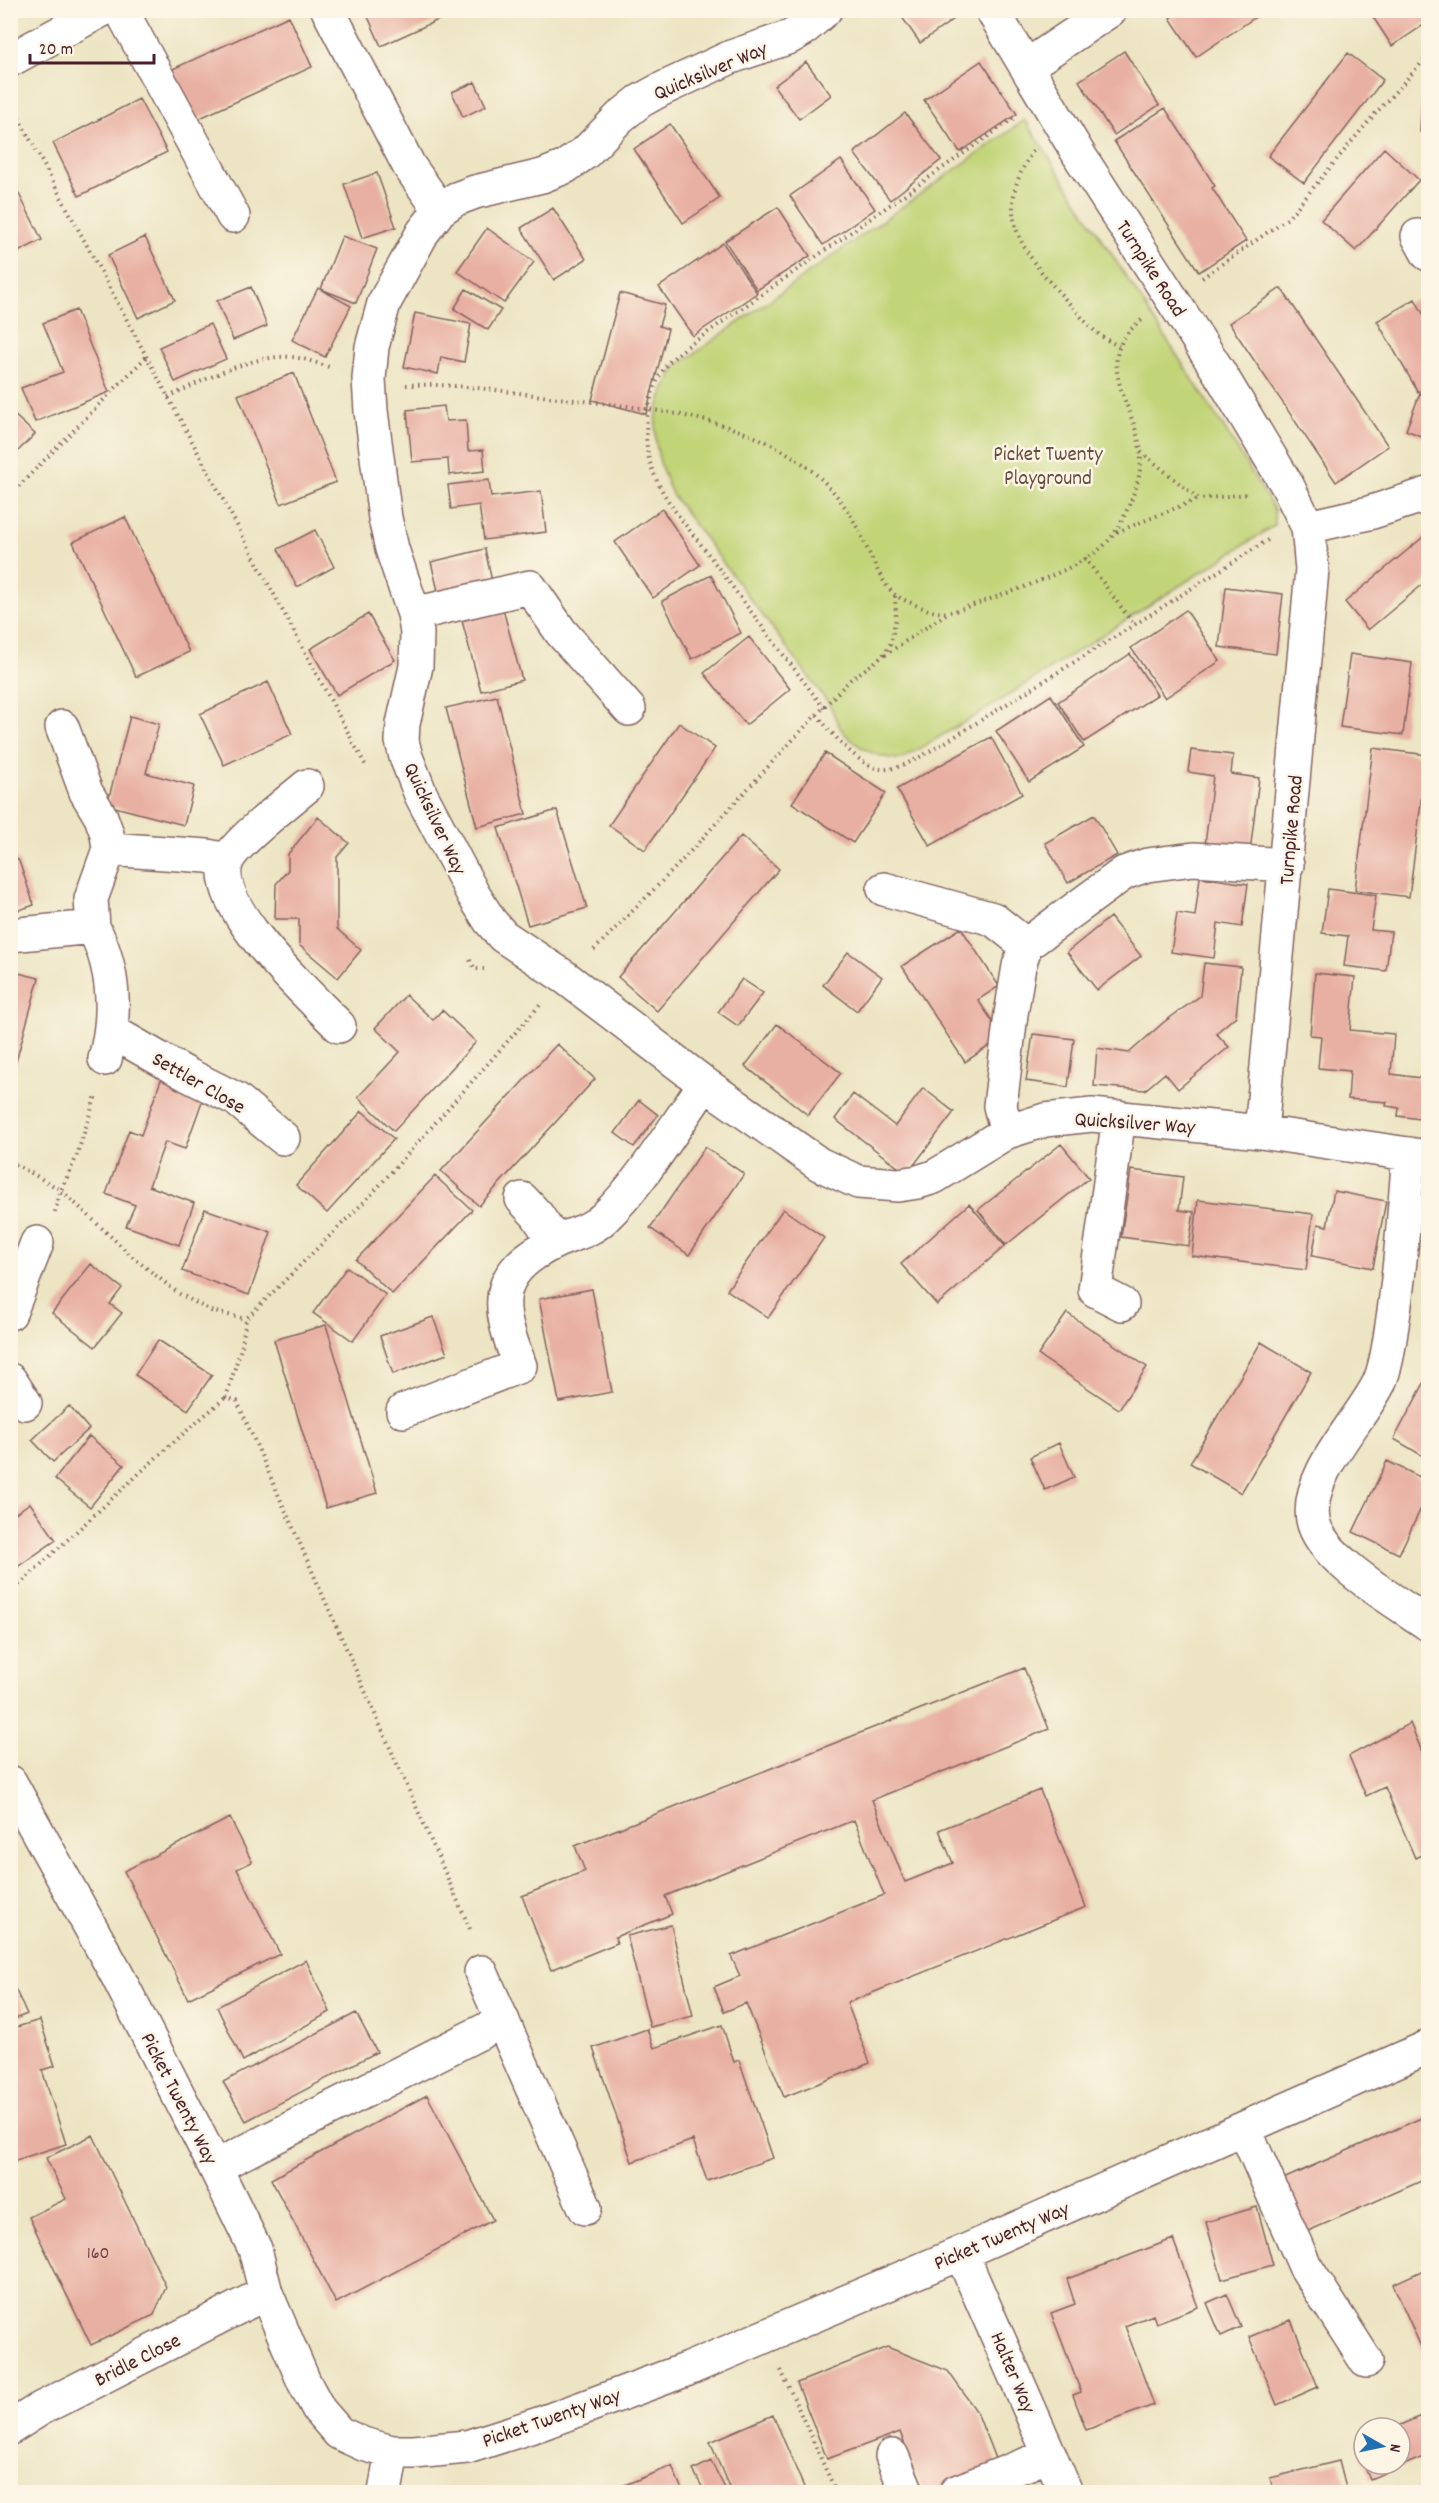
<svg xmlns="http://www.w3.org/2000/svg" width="1439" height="2503" font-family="Dekko,sans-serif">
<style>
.green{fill:#c1d477;stroke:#867a51;stroke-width:1.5}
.building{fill:#e8b0a3}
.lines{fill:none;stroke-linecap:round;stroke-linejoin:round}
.minor-casing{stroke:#836460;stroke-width:36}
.path{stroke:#836460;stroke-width:4;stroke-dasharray:1.5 4.5;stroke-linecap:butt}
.minor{stroke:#fff;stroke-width:33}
.labels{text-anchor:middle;stroke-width:5;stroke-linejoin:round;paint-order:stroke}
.number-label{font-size:18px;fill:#724349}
.street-label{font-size:21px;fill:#4a1f2b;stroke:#fcf5e5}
.park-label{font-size:21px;fill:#684c3e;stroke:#fcf5e5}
</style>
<rect width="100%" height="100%" fill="#fcf5e5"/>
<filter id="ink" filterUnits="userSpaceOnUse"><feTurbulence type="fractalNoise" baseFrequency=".0167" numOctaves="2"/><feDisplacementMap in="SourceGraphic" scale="12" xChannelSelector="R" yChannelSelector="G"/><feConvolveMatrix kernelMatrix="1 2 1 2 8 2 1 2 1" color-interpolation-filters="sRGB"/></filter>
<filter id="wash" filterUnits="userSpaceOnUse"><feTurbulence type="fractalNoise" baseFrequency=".008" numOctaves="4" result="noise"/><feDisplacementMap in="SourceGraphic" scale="24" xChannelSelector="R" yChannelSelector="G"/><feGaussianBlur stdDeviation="1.35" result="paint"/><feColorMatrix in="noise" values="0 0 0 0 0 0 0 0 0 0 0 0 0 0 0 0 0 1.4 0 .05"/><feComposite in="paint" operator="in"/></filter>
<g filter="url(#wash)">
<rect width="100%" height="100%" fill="#ece4c2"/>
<!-- green -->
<path class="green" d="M1025 120 1233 442 1274 509 1275 525 985 710 902 759C880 759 861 750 845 734 838 727 834 713 829 704L673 496C650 448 648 412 677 366Z"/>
<g id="blocks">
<!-- building -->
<path class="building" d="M365 10H460L381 46Z
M897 10H948L954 19 920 43Z
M1182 10H1266L1196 57 1170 18Z
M1377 10H1428V22L1392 46 1371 14Z
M289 16 312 67 178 128 155 77Z
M1124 51 1159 105 1114 135 1079 81Z
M1348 53 1383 80 1304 183 1268 156Z
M981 61 1017 114 960 152 924 100Z
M806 62 831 95 799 119 774 86Z
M475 82 486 106 463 117 452 92Z
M1422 94 1428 95V132H1420Z
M139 99 167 152 79 196 53 143Z
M1165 108 1215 186 1212 188 1246 241 1199 272 1114 141Z
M905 113 941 160 890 200 854 153Z
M670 124 720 198 683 223 634 149Z
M1384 148 1419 180 1356 251 1321 220Z
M841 160 875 209 823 245 790 196Z
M377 173 396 227 362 238 344 184Z
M16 188 42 240 10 256V190Z
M778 207 810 256 757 290 725 241Z
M553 208 586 259 554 280 521 228Z
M487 228 534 262 504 303 457 271Z
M342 236 377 249 356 303 321 289Z
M145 237 175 300 138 318 108 255Z
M723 243 757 293 693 336 659 287Z
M251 287 267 326 233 340 217 301Z
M318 288 351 306 325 357 292 340Z
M1281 288 1388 446 1336 482 1229 323Z
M466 289 501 310 488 330 454 309Z
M620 293 665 305 659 326 668 329 646 414 592 400Z
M1415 299 1428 323V385L1418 392 1377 321Z
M76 310 109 392 35 422 21 388 63 372 43 323Z
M415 313 471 324 464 362 441 357 438 374 404 367Z
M210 324 226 359 175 382 159 347Z
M294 373 336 482 281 504 238 395Z
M1420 393 1428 396V439L1406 430Z
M444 406 446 421 466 420 468 451 483 450 485 471 449 475 448 459 412 462 407 410Z
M10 411 35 434 10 459Z
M489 480 491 497 541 491 546 532 484 540 479 505 451 509 448 485Z
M662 509 700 565 653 598 615 542Z
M125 517 189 652 136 677 73 542Z
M315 530 334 567 297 587 278 549Z
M1428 533V580L1368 630 1345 602Z
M485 549 493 586 440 599 431 562Z
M711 575 741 633 692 659 662 601Z
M1226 587 1283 594 1276 654 1219 647Z
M503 609 522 680 481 691 462 621Z
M1186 610 1220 661 1165 698 1131 648Z
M368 614 395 660 337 695 310 649Z
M749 637 790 689 746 725 704 673Z
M1130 654 1157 695 1084 742 1058 702Z
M1350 654 1412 663 1403 735 1340 727Z
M268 682 292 734 224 765 200 714Z
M1051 695 1084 747 1029 782 996 731Z
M497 696 526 814 477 827 446 708Z
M130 716 159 724 146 773 194 786 184 825 107 805Z
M679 723 715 748 645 850 609 825Z
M991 737 1022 794 930 846 897 789Z
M1373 748 1427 755 1409 897 1355 890Z
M1191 750 1233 755 1231 774 1259 778 1250 852 1205 846 1213 776 1188 772Z
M825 753 886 793 853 843 792 803Z
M557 810 587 908 528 925 498 828Z
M1094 815 1117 855 1068 883 1045 843Z
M318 817 349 843 337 857V929L361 950 338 978 299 945V919H275L276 884 288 870V854Z
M741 836 779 869 657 1011 618 977Z
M10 853 19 861 34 905 10 913Z
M1200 877 1248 884 1242 927 1218 923 1214 958 1171 952 1177 913 1195 916Z
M1328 889 1376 895 1371 930 1391 932 1386 971 1344 966 1348 936 1322 933Z
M1110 917 1141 956 1097 990 1067 952Z
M961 928 999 986 978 1000 1003 1037 965 1062 902 966Z
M848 952 882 977 857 1011 823 985Z
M1204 963 1241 967 1236 1016 1216 1033 1229 1047 1178 1089 1165 1073 1145 1090 1094 1086 1097 1048 1129 1053 1164 1022 1200 996Z
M10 971 39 978 11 1080 10 1079Z
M1315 973 1355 977 1350 1030 1394 1034 1391 1074 1428 1079V1120L1398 1116 1399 1108 1386 1106 1387 1102 1348 1099 1350 1071 1318 1068 1321 1036 1310 1035Z
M742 979 763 993 738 1026 718 1012Z
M406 995 433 1020 442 1010 476 1042 394 1131 358 1097 400 1052 375 1028Z
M777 1024 841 1073 808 1115 745 1066Z
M1033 1034 1074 1039 1068 1087 1026 1081Z
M557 1044 595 1079 479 1206 441 1171Z
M162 1077 205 1093 185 1149 165 1142 149 1186 194 1203 179 1245 126 1226 135 1205 106 1194 129 1130 141 1135Z
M923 1088 954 1112 907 1174 835 1119 853 1094 895 1126Z
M639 1100 658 1115 634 1147 615 1133Z
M362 1111 394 1139 327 1213 296 1185Z
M1061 1144 1089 1178 1006 1245 978 1210Z
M705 1147 744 1174 689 1255 650 1228Z
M1131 1170 1183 1177 1179 1210 1194 1212 1189 1246 1121 1237Z
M435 1176 472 1210 392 1294 356 1260Z
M1334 1191 1386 1201 1373 1268 1312 1256 1318 1224 1327 1226Z
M1198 1200 1313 1214 1306 1270 1192 1256Z
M969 1204 1005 1246 937 1305 901 1264Z
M205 1209 271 1232 249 1295 182 1271Z
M783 1209 824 1238 768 1318 727 1290Z
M91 1264 122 1288 110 1304 122 1313 95 1347 52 1313Z
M347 1267 386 1295 353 1341 313 1313Z
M592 1289 612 1392 559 1402 539 1299Z
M1067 1313 1147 1367 1119 1409 1038 1355Z
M433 1317 447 1354 393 1374 380 1336Z
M326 1325 377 1493 326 1508 274 1340Z
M158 1340 212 1375 188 1410 135 1375Z
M1261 1342 1311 1372 1241 1493 1190 1463Z
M1428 1376V1459L1394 1439Z
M69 1406 89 1429 53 1462 32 1440Z
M89 1436 124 1465 90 1507 55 1479Z
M1059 1443 1074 1477 1045 1490 1030 1457Z
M1387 1461 1428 1481V1494L1399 1554 1353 1532Z
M30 1503 56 1540 10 1572V1517Z
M1024 1668 1049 1729 872 1800 905 1882 953 1863 939 1830 1040 1790 1086 1907 847 2003 870 2063 784 2097 746 2003 724 2012 714 1987 740 1976 731 1956 884 1895 854 1820 665 1896 672 1914 615 1937 617 1943 551 1970 522 1896 585 1871 575 1846Z
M1410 1723 1428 1766V1852L1415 1858 1385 1787 1366 1796 1349 1756Z
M230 1818 252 1862 237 1869 280 1954 188 1999 124 1871Z
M671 1925 693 2016 650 2027 627 1936Z
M306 1960 330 2012 243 2061 217 2007Z
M10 1978 27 2014 10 2021Z
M356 2013 377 2052 246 2121 223 2082Z
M40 2020 55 2066 42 2070 66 2144 10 2162V2029Z
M722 2025 734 2062 739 2060 773 2158 707 2181 693 2140 632 2162 593 2048 647 2029 654 2048Z
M427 2095 493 2220 336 2303 271 2179Z
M1428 2115V2178L1304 2233 1281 2180Z
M93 2135 166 2287 154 2315 91 2345 29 2217 66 2199 46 2158Z
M1257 2207 1273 2265 1222 2279 1206 2222Z
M1173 2239 1198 2307 1156 2323 1153 2315 1125 2326 1154 2405 1086 2430 1073 2395 1081 2392 1051 2313 1075 2304 1067 2279Z
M1428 2268V2356L1426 2358 1393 2284Z
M1227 2294 1241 2327 1221 2336 1207 2303Z
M1291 2320 1318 2387 1277 2405 1249 2337Z
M887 2347 948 2371 977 2412 999 2469 941 2492H923L900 2432 827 2459 797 2383Z
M1428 2413V2455L1370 2479 1364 2464H1400V2428H1393Z
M773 2415 806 2492H731L710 2442Z
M1364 2440V2464L1356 2443Z
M711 2461 727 2492H705L693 2470Z
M1339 2461 1347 2492H1274L1270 2478Z
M672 2466 683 2492H607Z"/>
</g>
</g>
<g filter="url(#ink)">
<use href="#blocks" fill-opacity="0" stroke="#836460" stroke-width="1.5"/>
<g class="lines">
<defs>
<path id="minor" d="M121 10 233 216
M328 10 409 166 440 210
M825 10 802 30 790 37 731 57 660 90 640 101 620 117 586 152 565 167 542 176 475 192 456 199 440 210 423 232 384 303 372 347 369 379 371 411 385 518 392 549 414 614 417 633 416 666 403 724 402 741 406 757 421 795 473 894 490 921 503 936 566 978 705 1084 819 1164 858 1182 898 1185 918 1182 934 1177 1007 1132 1045 1120 1092 1115 1261 1132 1428 1157
M992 10 1081 158 1219 372 1287 485 1308 527 1369 513 1428 494
M10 60 102 10
M1027 66 1110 10
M1418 236 1428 254
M414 614 530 587 561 632 629 709
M307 786C290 800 234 844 227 861 209 905 310 996 339 1026
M109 849 207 856 227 860
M884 889 993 919 1026 945
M93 927C115 969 117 1013 105 1059
M10 935 93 927 91 899 109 849 107 834 101 817 86 792 62 727
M111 1031 188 1075 236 1099 283 1138
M1119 1117 1095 1290 1122 1304
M1007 1132 1000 1106 1011 1014 1019 966 1026 945 1124 873 1147 865 1194 859 1287 865
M1261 1132 1309 604 1312 569 1308 527
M1409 1154C1404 1211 1401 1269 1392 1325 1389 1344 1387 1365 1379 1383 1360 1422 1305 1474 1313 1520 1320 1559 1396 1601 1428 1624
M522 1199 537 1215 555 1242
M10 1313 37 1243
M10 1380 25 1403
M403 1411 520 1366C498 1308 489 1274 555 1242 572 1234 589 1232 604 1218 641 1183 675 1126 705 1084
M10 1782 117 1975 215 2167 255 2249 266 2293 304 2382 319 2410 339 2433 363 2444 392 2452H414L467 2447 542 2423 688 2369 961 2253 1428 2047
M481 1972 585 2208
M1244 2128 1305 2266 1366 2361
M215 2167 503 2021
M961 2253 1066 2492
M10 2428 40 2409 266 2293
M892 2456 907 2492
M385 2492 392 2452
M956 2492 1050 2455"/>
</defs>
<!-- minor casing -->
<use href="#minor" class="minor-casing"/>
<!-- path -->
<path class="path" d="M10 102 367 768
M1033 151C990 215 1023 253 1067 301 1087 322 1092 334 1119 346
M1202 278 1288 218 1374 115 1428 56
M406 385C457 383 507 392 558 398 666 411 802 418 858 529 867 546 881 586 897 596 903 600 910 602 916 605 934 613 943 615 961 609 999 596 1071 573 1101 548 1114 537 1120 525 1127 510 1136 490 1143 471 1140 449 1134 403 1089 358 1142 320
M168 397C203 381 252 354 291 357 305 358 319 364 332 368
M1141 452 1199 499 1249 494
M10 495 146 357
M1117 532 1198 499
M1085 558 1134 625 1271 538
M885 655 946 614
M824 708C785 657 747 607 709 555 687 526 658 495 649 459 642 431 648 391 665 367 669 361 676 356 681 351L1014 118
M817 715C830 731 859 767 881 769 901 771 924 754 941 745L1134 625
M594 950 676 867 799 733 850 680 882 657 891 643 896 617 895 596
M470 960 475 969H484
M10 1161 61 1190 135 1259 178 1293 211 1311 246 1319
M55 1212 61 1190 76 1158 96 1095
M10 1593 169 1446 226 1397
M470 1929 237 1401 226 1397 242 1345 246 1319 371 1195 540 1005
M781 2370 836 2492"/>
<!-- minor -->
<use href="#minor" class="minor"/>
</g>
</g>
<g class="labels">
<!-- number labels -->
<g class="number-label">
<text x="98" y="2258">160</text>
</g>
<!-- street labels -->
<g class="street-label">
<text transform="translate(710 70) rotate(-23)" y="7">Quicksilver Way</text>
<text transform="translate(1152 268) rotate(57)" y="7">Turnpike Road</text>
<text transform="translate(436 818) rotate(65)" y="7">Quicksilver Way</text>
<text transform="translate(1290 830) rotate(-85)" y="7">Turnpike Road</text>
<text transform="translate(199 1082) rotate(30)" y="7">Settler Close</text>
<text transform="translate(1135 1122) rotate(4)" y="7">Quicksilver Way</text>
<text transform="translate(180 2098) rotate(63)" y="7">Picket Twenty Way</text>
<text transform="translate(1001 2235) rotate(-23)" y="7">Picket Twenty Way</text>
<text transform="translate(137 2359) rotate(-27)" y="7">Bridle Close</text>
<text transform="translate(1014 2372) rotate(67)" y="7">Halter Way</text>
<text transform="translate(551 2417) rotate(-19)" y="7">Picket Twenty Way</text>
</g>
<!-- park labels -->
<g class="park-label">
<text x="1048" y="460">Picket Twenty<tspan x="1048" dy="24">Playground</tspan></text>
</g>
</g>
<!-- margin -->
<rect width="1439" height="2503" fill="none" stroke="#fcf5e5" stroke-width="36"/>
<!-- north arrow -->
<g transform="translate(1382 2446) rotate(99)"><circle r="28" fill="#fcf5e5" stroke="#b59f9b" stroke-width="1.5"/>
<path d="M0-4.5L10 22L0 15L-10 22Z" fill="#1f6fb2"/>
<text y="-9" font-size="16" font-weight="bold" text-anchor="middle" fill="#4a1f2b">N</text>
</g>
<!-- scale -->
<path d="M30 54v9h124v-9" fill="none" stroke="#4a1f2b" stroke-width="3"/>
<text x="39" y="54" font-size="18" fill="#4a1f2b" stroke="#fcf5e5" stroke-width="4.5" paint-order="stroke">20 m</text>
</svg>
